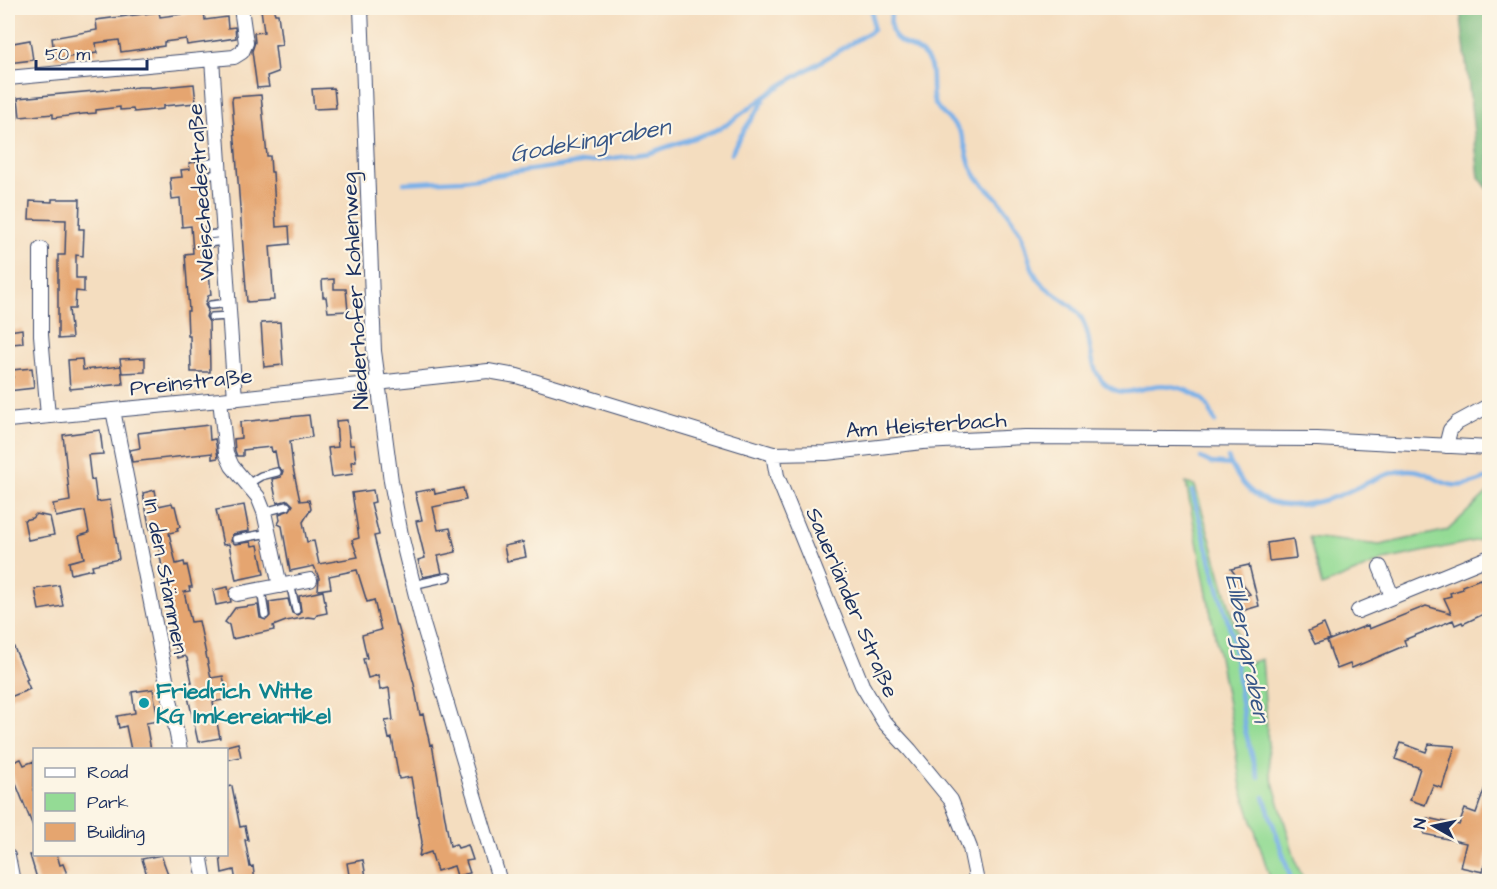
<svg xmlns="http://www.w3.org/2000/svg" width="1497" height="889" font-family="'Architects Daughter',sans-serif">
<style>
.green{fill:#94db95;stroke:#58857a;stroke-width:1.5}
.forest{fill:#77bb7e;stroke:#49756e;stroke-width:1.5}
.lines{fill:none;stroke-linecap:round;stroke-linejoin:round}
.stream{stroke:#79b0e8;stroke-width:4.5}
.building{fill:#e5a56f}
.service-casing{stroke:#3c496d;stroke-width:10}
.minor-casing{stroke:#3c496d;stroke-width:16}
.service{stroke:#fff;stroke-width:7}
.minor{stroke:#fff;stroke-width:14}
.culture-dot{fill:#0f9aa8;stroke:#fcf5e5;stroke-width:2}
.labels{text-anchor:middle;stroke-width:4.5;stroke-linejoin:round;paint-order:stroke}
.street-label{font-size:22px;fill:#1b2f5e;stroke:#fcf5e5}
.culture-label{font-size:22px;font-weight:bold;fill:#0d838f;stroke:#fcf5e5;text-anchor:start}
.water-label{font-size:24px;font-style:italic;fill:#375687;stroke:#fcf5e5}
</style>
<rect width="100%" height="100%" fill="#fcf5e5"/>
<filter id="ink" filterUnits="userSpaceOnUse"><feTurbulence type="fractalNoise" baseFrequency=".0167" numOctaves="2"/><feDisplacementMap in="SourceGraphic" scale="12" xChannelSelector="R" yChannelSelector="G"/><feConvolveMatrix kernelMatrix="1 2 1 2 8 2 1 2 1" color-interpolation-filters="sRGB"/></filter>
<filter id="wash" filterUnits="userSpaceOnUse"><feTurbulence type="fractalNoise" baseFrequency=".008" numOctaves="4" result="noise"/><feDisplacementMap in="SourceGraphic" scale="24" xChannelSelector="R" yChannelSelector="G"/><feGaussianBlur stdDeviation="1.35" result="paint"/><feColorMatrix in="noise" values="0 0 0 0 0 0 0 0 0 0 0 0 0 0 0 0 0 1.4 0 .05"/><feComposite in="paint" operator="in"/></filter>
<g filter="url(#wash)">
<rect width="100%" height="100%" fill="#f4ddbf"/>
<!-- green -->
<path class="green" d="M1186 483 1195 486 1246 664 1262 659 1270 772 1297 865 1304 881H1271L1241 787 1231 720Z
M1489 491V538L1384 560 1322 586 1309 537 1380 545 1448 530Z"/>
<!-- forest -->
<path class="forest" d="M1460 8H1489V191L1479 177Z"/>
<g class="lines">
<!-- stream -->
<path class="stream" d="M892 8C883 55 919 37 930 65 934 77 930 90 934 101 939 114 951 119 958 129 967 141 966 159 973 171 978 181 986 187 994 195 1004 205 1011 217 1018 228 1028 244 1027 264 1038 279 1049 294 1070 301 1079 314 1094 335 1086 363 1103 382 1121 399 1134 390 1154 386 1169 383 1194 390 1205 402 1210 407 1212 416 1215 422
M731 154C740 133 752 119 764 101
M404 183 462 180 649 153 714 131 726 125 777 88 873 30 872 8
M1201 458 1211 463 1231 465
M1228 458C1247 503 1279 513 1325 500 1353 493 1377 473 1407 470 1422 469 1432 478 1445 483 1459 489 1476 483 1490 477
M1192 491 1219 592 1232 635 1245 730 1258 777
M1264 797 1292 882"/>
</g>
<g id="blocks">
<!-- building -->
<path class="building" d="M273 8 275 14H278L282 45 275 46 278 72 267 76 269 87 257 88 252 51 255 42 254 33 264 32 261 9Z
M204 11 205 20 227 17 228 28 235 27 236 38 187 45 186 39 164 42V46L121 52 119 40 96 43 97 53 55 59 52 38 97 30 96 20 159 12 160 17Z
M30 40 33 60 8 63V44Z
M194 84 196 103 163 106V109L134 112 133 109 120 110V107L96 110V113L83 114 53 118V114L20 117 18 98 139 87H150V88Z
M334 88 336 108 314 109 312 89Z
M261 95 267 156H270L271 172H273L276 227 289 226 290 244 270 246 274 300 247 302 232 100 233 97Z
M197 162V167L201 169 197 176 202 181 205 230 203 233 204 239 202 243 207 248 211 295 208 296 205 305 208 310 206 317 209 322 210 372H191L190 336H188L187 311H189L185 254 193 253 191 226 182 227 180 198 172 199 170 178 182 177 181 170 190 169 189 163Z
M52 199H80L79 229H84L83 256 76 255V278H84V292L76 291 75 309H69L72 338 58 339V255H65L66 220 29 219 30 201 52 202Z
M334 279V289H346L348 311 328 312 326 297H323L322 280Z
M280 322 283 365 264 367 261 323Z
M22 329 23 343 11 344 9 331Z
M145 358V372L122 373 120 359Z
M82 359 83 370 121 366 123 384 70 389 68 360Z
M32 368 34 388 8 391V377H13L12 370Z
M309 415 312 437 290 441 293 468 300 501 309 500 311 509 303 522 307 542 314 541 319 564 358 557 352 540 359 538 352 493 373 490 375 502 371 503 379 535 374 536 396 626H398L414 684 420 715 423 714 430 745 432 744 450 846 456 844 458 848 468 845 473 860 466 861 470 873 457 876 454 866 437 871 431 852 419 856 422 842 411 777 399 779 392 738 389 739 385 721 393 720 389 688 380 690 378 675 368 678 363 659 367 658 362 635 381 630 374 600 367 602 357 570 329 576 331 588 318 590 319 578 314 566 290 571 282 526 278 524 280 520 279 514 290 510 293 505 288 500 277 503 272 479 281 477 283 471 278 467 275 451 272 452 271 447 243 450V456H237L235 451 234 439 241 438 240 422Z
M347 420 350 445H354L356 461 351 462 353 474 332 477 328 448 338 447 336 421Z
M209 425 210 440 215 439 218 458 212 459V453L132 462 130 450 140 448 138 433Z
M100 430 103 454 88 455 91 480 94 479 97 502 110 500 119 559 92 565 93 569 71 574 69 562 84 558 79 536 89 533 85 511 56 517 53 504 70 501 63 435Z
M463 488 466 500 433 507 438 530 450 528 456 552 438 556 442 573 423 577 418 560 425 558 416 521 422 520 415 492 434 489 435 494Z
M155 490 158 506 172 503 173 506H175L180 527 177 528 178 531 169 533 176 564 184 562 185 566 187 565 192 587H189L190 591 184 592 191 622 199 621 211 678 223 676 228 699 213 702 220 738 198 742 185 683 192 682 187 658 185 656 178 658 171 626H174L159 567H162L159 551 156 536H153L149 526 143 493Z
M244 505 249 531 233 534 231 541 235 544 251 542 252 546 258 545 264 574 236 580 229 544 223 545 216 510Z
M36 514 50 517 54 535 28 540 24 520 32 518Z
M1293 539 1296 558 1269 561 1267 543Z
M523 542 526 557 507 561 504 546Z
M1249 565 1259 606 1238 612 1234 599 1250 594 1231 569Z
M1480 579 1482 583 1490 580V611L1463 624 1462 622 1455 625 1453 620 1404 640 1406 645 1352 668 1350 664 1337 669 1327 641 1368 625 1369 629 1426 606 1451 613 1444 598 1451 596 1450 593 1463 589 1462 586Z
M59 585 63 606 39 610 35 589Z
M228 587 231 602 216 605 213 590Z
M323 591 327 613 317 615 315 618 308 617 286 621 273 626 274 630 232 639 229 625 225 622 235 608 258 605 260 618 266 620 270 616 269 602 288 599 292 613 298 615 301 611 299 596Z
M1324 624 1330 639 1315 644 1308 631Z
M8 634 28 679 26 680 30 689 8 698Z
M153 689 158 721 146 723 151 750H131L126 726 119 728 117 716 135 713 132 692Z
M238 743 241 757 226 760V746Z
M1401 743 1426 752 1429 744 1455 746 1442 788 1433 785 1425 805 1410 800 1420 768 1395 759Z
M21 759 24 765 34 761V829L8 764Z
M1488 779 1490 780V841L1483 872 1460 867 1466 843 1424 834 1427 818 1459 825 1465 809 1476 813Z
M232 786 240 827 245 826 248 840H245L250 867 253 866 255 882H236L234 870 222 873 220 855H226V787Z
M30 855H57L60 865 63 864 67 874 60 876 62 882H38Z
M161 855 168 874 161 876 163 882H149L142 859Z
M363 860 366 877 350 881 347 863Z"/>
</g>
</g>
<g filter="url(#ink)">
<use href="#blocks" fill-opacity="0" stroke="#3c496d" stroke-width="1.5"/>
<g class="lines">
<defs>
<path id="service" d="M8 94 11 98 13 117
M202 164 219 162
M203 176 220 174
M208 235 224 233
M208 243 225 241
M211 305 229 303
M212 317 230 316
M246 485 261 476 277 472
M264 512 287 506
M236 539 269 533
M290 583 296 610
M413 585 448 577
M261 590 265 615"/>
<path id="minor" d="M361 8 374 351 391 481 401 535 423 624 500 882
M212 59 235 399
M8 78 234 57 242 52 246 43 241 8
M41 249V335L48 416
M220 400 226 453 232 466 258 497 264 512 280 586
M113 410 180 750
M8 420 220 400 488 371 517 376 773 454 826 453 923 442 1025 437 1317 439 1490 448
M1446 446 1450 430 1457 423 1490 405
M773 454 777 476 862 685 884 722 910 750 951 800 970 848 977 882
M1380 567 1392 596
M237 594 310 580
M1358 611 1490 557
M200 854 205 882
M8 856 13 882"/>
</defs>
<!-- service casing -->
<use href="#service" class="service-casing"/>
<!-- minor casing -->
<use href="#minor" class="minor-casing"/>
<!-- service -->
<use href="#service" class="service"/>
<!-- minor -->
<use href="#minor" class="minor"/>
</g>
</g>
<!-- markers -->
<circle class="culture-dot" cx="144" cy="703" r="6"/>
<g class="labels">
<!-- street labels -->
<g class="street-label">
<text transform="translate(200 192) rotate(-94)" y="8">Weischedestraße</text>
<text transform="translate(354 291) rotate(-93)" y="8">Niederhofer Kohlenweg</text>
<text transform="translate(191 381) rotate(-6)" y="8">Preinstraße</text>
<text transform="translate(926 424) rotate(-4)" y="8">Am Heisterbach</text>
<text transform="translate(167 576) rotate(79)" y="8">In den Stämmen</text>
<text transform="translate(853 602) rotate(67)" y="8">Sauerländer Straße</text>
</g>
<!-- culture labels -->
<g class="culture-label">
<text x="156" y="698">Friedrich Witte<tspan x="156" dy="25">KG Imkereiartikel</tspan></text>
</g>
<!-- water labels -->
<g class="water-label">
<text transform="translate(590 140) rotate(-10)" y="8">Godekingraben</text>
<text transform="translate(1248 648) rotate(79)" y="8">Ellberggraben</text>
</g>
</g>
<!-- margin -->
<rect width="1497" height="889" fill="none" stroke="#fcf5e5" stroke-width="30"/>
<!-- legend -->
<rect x="33" y="748" width="195" height="108" fill="#fcf5e5" stroke="#a2a6af" stroke-width="1.5"/>
<rect x="45" y="768" width="30" height="9" fill="#ffffff" stroke="#a2a6af" stroke-width="1.5"/>
<text x="87" y="778" font-size="18" fill="#1b2f5e">Road</text>
<rect x="45" y="793" width="30" height="18" fill="#94db95" stroke="#a2a6af" stroke-width="1.5"/>
<text x="87" y="808" font-size="18" fill="#1b2f5e">Park</text>
<rect x="45" y="823" width="30" height="18" fill="#e5a56f" stroke="#a2a6af" stroke-width="1.5"/>
<text x="87" y="838" font-size="18" fill="#1b2f5e">Building</text>
<!-- north arrow -->
<g transform="translate(1434 826) rotate(279)" stroke="#fcf5e5" stroke-width="4.5" paint-order="stroke">
<path d="M0-4.5L10 22L0 15L-10 22Z" fill="#1b2f5e"/>
<text y="-9" font-size="16" font-weight="bold" text-anchor="middle" fill="#1b2f5e">N</text>
</g>
<!-- scale -->
<path d="M36 60v9h111v-9" fill="none" stroke="#1b2f5e" stroke-width="3"/>
<text x="45" y="60" font-size="18" fill="#1b2f5e" stroke="#fcf5e5" stroke-width="4.5" paint-order="stroke">50 m</text>
</svg>
